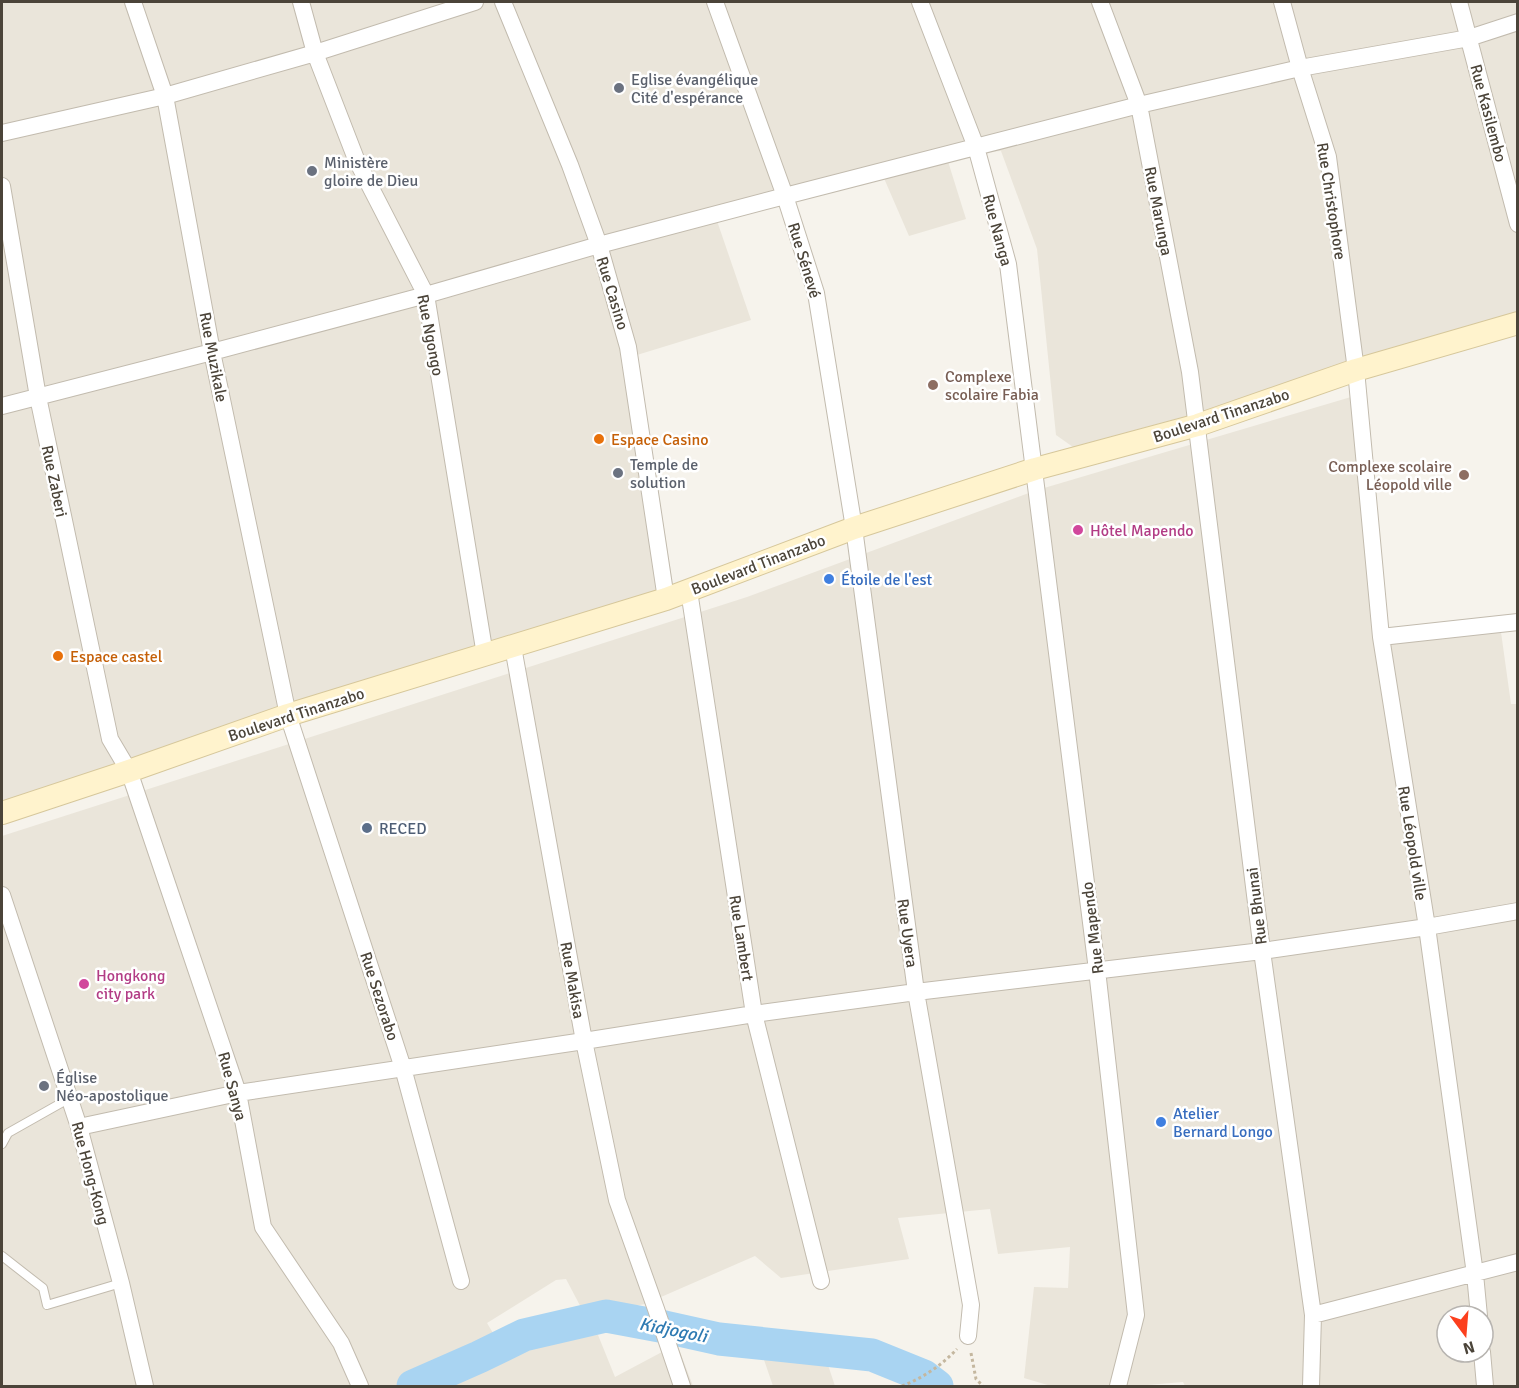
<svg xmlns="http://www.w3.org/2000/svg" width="1519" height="1388" font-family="Signika,sans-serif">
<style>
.residential{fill:#eae5da;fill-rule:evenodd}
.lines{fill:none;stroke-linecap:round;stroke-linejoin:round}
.river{stroke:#a9d4f2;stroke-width:33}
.lane-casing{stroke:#c2bbae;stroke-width:10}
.street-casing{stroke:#c2bbae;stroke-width:18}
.secondary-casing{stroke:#d6c79b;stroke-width:24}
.path{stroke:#c4b79f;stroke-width:3;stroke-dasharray:3 3;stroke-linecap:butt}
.lane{stroke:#fff;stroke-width:8}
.street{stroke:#fff;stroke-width:16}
.secondary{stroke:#fff3cd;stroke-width:22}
.worship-dot{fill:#6b7280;stroke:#fff;stroke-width:2}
.education-dot{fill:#8d6e63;stroke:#fff;stroke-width:2}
.food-dot{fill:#e8710a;stroke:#fff;stroke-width:2}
.hotel-dot{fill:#d1479c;stroke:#fff;stroke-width:2}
.shop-dot{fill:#3f7fe0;stroke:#fff;stroke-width:2}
.service-dot{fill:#5c6f8a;stroke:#fff;stroke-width:2}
.labels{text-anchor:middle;stroke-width:5;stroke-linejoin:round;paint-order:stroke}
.worship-label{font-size:16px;fill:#5b616d;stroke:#fff;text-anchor:start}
.street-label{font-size:16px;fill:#4b4439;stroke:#fff}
.education-label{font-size:16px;fill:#785e54;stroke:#fff;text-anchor:start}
.food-label{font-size:16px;fill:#c56008;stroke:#fff;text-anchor:start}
.hotel-label{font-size:16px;fill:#b23c85;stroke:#fff;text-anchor:start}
.shop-label{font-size:16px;fill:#366cbe;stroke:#fff;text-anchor:start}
.service-label{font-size:16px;fill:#4e5e75;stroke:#fff;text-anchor:start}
.water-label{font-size:18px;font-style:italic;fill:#2e7ab2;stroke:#fff}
</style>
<rect width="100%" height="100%" fill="#f6f3ec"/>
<!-- residential -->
<path class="residential" d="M2 2H1517V319L1308 383 1073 447 1056 435 1037 249 1001 151 946 155 966 219 909 236 883 176 715 215 751 320 637 355 674 591 2 809Z
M1361 394 1388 640 1500 625 1511 704H1517V1386H1185L1183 1382 1136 1386H1051L1024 1378 1034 1287 1068 1288 1070 1247 998 1254 990 1209 898 1218 909 1259 781 1278 755 1256 645 1304 585 1315 566 1279 556 1280 487 1323 499 1343 413 1386H2V836L747 597 1034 491ZM1447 1316H1483V1352H1447Z
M598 1335 615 1377 677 1344 693 1386H440L541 1340Z
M820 1341 835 1386H773L761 1351Z"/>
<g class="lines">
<!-- river -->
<path class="river" d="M413 1386 479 1357 524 1335 606 1316 665 1327 719 1339 872 1355 924 1376 937 1386"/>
<defs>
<path id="lane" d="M2 1144 8 1133 70 1098
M2 1256 43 1288 47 1305 121 1283"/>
<path id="street" d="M133 2 165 96 212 352 288 715 403 1068 461 1281
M301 2 315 53 356 159 426 295 485 655
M503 2 570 165 599 245 628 347 666 599
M715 2 785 196 816 293 854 528 916 992 971 1305 968 1336
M920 2 976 147 1008 264 1097 970 1136 1315 1118 1386
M1100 2 1139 105 1190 372 1262 951 1313 1315 1311 1386
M1282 2 1300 68 1328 157 1356 370 1381 637 1427 927 1475 1274 1479 1316
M1459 2 1518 224
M2 133 165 96 315 53 475 2
M2 186 38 397 110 739 129 771 238 1093 263 1227 341 1343 360 1386
M2 406 212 352 426 295 599 245 785 196 1139 105 1300 68 1469 38 1518 22
M689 591 754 1014 821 1281
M1381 637 1518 622
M513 647 584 1041 617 1200 656 1309 682 1386
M2 895 79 1127 121 1283 145 1386
M79 1127 238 1093 584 1041 754 1014 916 992 1262 951 1427 927 1518 911
M1313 1315 1518 1262
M1482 1352 1485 1386"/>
<path id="secondary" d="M2 813 129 771 288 715 666 599 854 528 1035 469 1198 425 1356 370 1518 323"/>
</defs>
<!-- lane casing -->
<use href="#lane" class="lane-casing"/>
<!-- street casing -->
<use href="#street" class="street-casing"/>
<!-- secondary casing -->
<use href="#secondary" class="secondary-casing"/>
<!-- path -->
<path class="path" d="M971 1353 976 1379 983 1386
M902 1386C923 1378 942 1365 957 1349"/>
<!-- lane -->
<use href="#lane" class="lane"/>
<!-- street -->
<use href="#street" class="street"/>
<!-- secondary -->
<use href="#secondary" class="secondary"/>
</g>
<!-- markers -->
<g class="worship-dot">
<circle cx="619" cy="88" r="6"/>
<circle cx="312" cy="171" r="6"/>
<circle cx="618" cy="473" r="6"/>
<circle cx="44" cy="1086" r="6"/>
</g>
<g class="education-dot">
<circle cx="933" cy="385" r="6"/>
<circle cx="1464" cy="475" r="6"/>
</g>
<g class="food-dot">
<circle cx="599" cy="439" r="6"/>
<circle cx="58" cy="656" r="6"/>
</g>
<g class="hotel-dot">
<circle cx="1078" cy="530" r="6"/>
<circle cx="84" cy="984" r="6"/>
</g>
<g class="shop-dot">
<circle cx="829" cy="579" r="6"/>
<circle cx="1161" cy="1122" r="6"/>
</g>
<circle class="service-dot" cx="367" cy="828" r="6"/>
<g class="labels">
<!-- worship labels -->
<g class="worship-label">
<text x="631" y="85">Eglise évangélique<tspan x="631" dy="18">Cité d'espérance</tspan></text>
<text x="324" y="168">Ministère<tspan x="324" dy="18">gloire de Dieu</tspan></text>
<text x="630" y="470">Temple de<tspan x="630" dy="18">solution</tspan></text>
<text x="56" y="1083">Église<tspan x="56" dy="18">Néo-apostolique</tspan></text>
</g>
<!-- street labels -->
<g class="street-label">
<text transform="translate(1489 113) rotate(75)" y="6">Rue Kasilembo</text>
<text transform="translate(1332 201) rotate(81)" y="6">Rue Christophore</text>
<text transform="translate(1159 211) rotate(79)" y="6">Rue Marunga</text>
<text transform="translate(998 230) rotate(75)" y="6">Rue Nanga</text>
<text transform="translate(805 260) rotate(73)" y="6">Rue Sénevé</text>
<text transform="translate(613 293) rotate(73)" y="6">Rue Casino</text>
<text transform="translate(431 335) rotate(79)" y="6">Rue Ngongo</text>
<text transform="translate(214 357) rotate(79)" y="6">Rue Muzikale</text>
<text transform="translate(1221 415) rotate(-18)" y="6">Boulevard Tinanzabo</text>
<text transform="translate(55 481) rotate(78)" y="6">Rue Zaberi</text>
<text transform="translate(758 564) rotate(-21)" y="6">Boulevard Tinanzabo</text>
<text transform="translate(296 714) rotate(-18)" y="6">Boulevard Tinanzabo</text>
<text transform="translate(1413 843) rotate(81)" y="6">Rue Léopold ville</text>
<text transform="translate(1256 906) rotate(-97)" y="6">Rue Bhunai</text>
<text transform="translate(1092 928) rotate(-97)" y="6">Rue Mapendo</text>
<text transform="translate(908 933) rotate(82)" y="6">Rue Uyera</text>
<text transform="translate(742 938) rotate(81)" y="6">Rue Lambert</text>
<text transform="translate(573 980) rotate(80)" y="6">Rue Makisa</text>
<text transform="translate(380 996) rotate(72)" y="6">Rue Sezorabo</text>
<text transform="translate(233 1086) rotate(75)" y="6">Rue Sanya</text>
<text transform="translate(91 1173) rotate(75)" y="6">Rue Hong-Kong</text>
</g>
<!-- education labels -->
<g class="education-label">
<text x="945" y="382">Complexe<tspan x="945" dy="18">scolaire Fabia</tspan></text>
<text x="1452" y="472" text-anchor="end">Complexe scolaire<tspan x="1452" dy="18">Léopold ville</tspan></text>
</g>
<!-- food labels -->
<g class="food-label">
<text x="611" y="445">Espace Casino</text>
<text x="70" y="662">Espace castel</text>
</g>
<!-- hotel labels -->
<g class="hotel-label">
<text x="1090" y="536">Hôtel Mapendo</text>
<text x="96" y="981">Hongkong<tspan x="96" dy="18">city park</tspan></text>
</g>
<!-- shop labels -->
<g class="shop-label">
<text x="841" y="585">Étoile de l'est</text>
<text x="1173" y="1119">Atelier<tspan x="1173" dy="18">Bernard Longo</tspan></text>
</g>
<!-- service labels -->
<g class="service-label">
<text x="379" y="834">RECED</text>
</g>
<!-- water labels -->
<g class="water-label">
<text transform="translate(673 1330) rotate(11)" y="6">Kidjogoli</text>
</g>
</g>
<!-- border -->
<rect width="1519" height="1388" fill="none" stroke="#4b4439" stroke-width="6"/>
<!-- north arrow -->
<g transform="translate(1465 1334) rotate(164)"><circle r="28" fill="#ffffff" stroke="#b7b4b0" stroke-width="1.5"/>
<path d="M0-4.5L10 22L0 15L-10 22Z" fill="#fc3f1d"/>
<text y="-9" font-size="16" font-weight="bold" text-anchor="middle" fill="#4b4439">N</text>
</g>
</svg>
